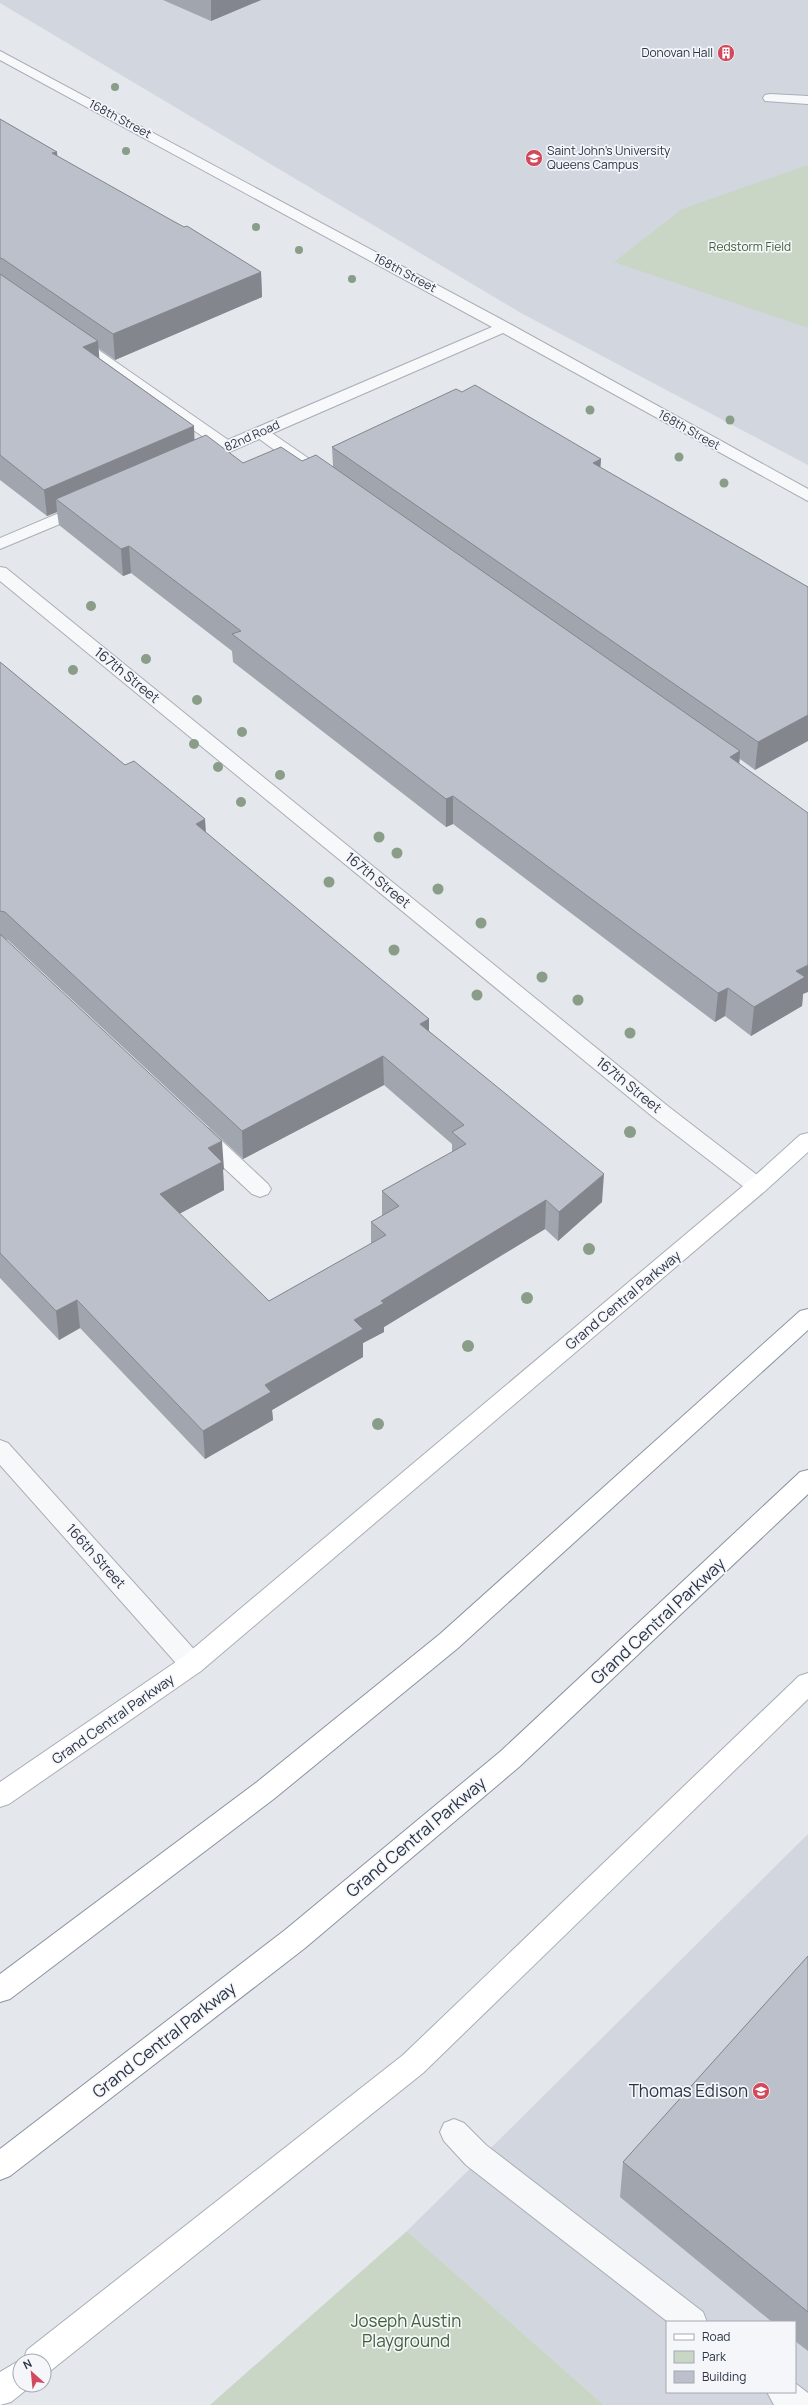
<svg xmlns="http://www.w3.org/2000/svg" width="808" height="2405" font-family="Manrope,sans-serif">
<style>
.built{fill:#d2d6de;fill-rule:evenodd}
.green{fill:#c9d6c5}
.lines{fill:none;stroke-linecap:round;stroke-linejoin:round}
.lane-casing{stroke:#a9aeb7;stroke-width:2}
.street-casing{stroke:#a9aeb7;stroke-width:2}
.secondary-casing{stroke:#a9aeb7;stroke-width:2}
.highway-casing{stroke:#8b94a3;stroke-width:2}
.lane{fill:#f7f8fa;fill-rule:evenodd}
.street{fill:#f7f8fa;fill-rule:evenodd}
.secondary{fill:#fff;fill-rule:evenodd}
.highway{fill:#fff;fill-rule:evenodd}
.tree{fill:#899d89}
.wall{fill:#a1a5ae;fill-rule:evenodd}
.shaded-wall{fill:#83868d}
.building{fill:#bbc0ca;stroke:#83868d}
.labels{text-anchor:middle;stroke-width:3.5;stroke-linejoin:round;paint-order:stroke}
.far-poi-label{font-size:12px;fill:#2b3445;stroke:#f4f6f9;text-anchor:end}
.far-street-label{font-size:12px;fill:#2b3445;stroke:#f4f6f9}
.far-park-label{font-size:12px;fill:#3f6138;stroke:#f4f6f9}
.street-label{font-size:14px;fill:#2b3445;stroke:#f4f6f9}
.near-street-label{font-size:17px;fill:#2b3445;stroke:#f4f6f9}
.near-poi-label{font-size:17px;fill:#2b3445;stroke:#f4f6f9;text-anchor:end}
.near-park-label{font-size:17px;fill:#3f6138;stroke:#f4f6f9}
</style>
<rect width="100%" height="100%" fill="#e4e7ec"/>
<!-- built -->
<path class="built" d="M0 0H808V465L521 313 0 3Z
M808 1834V2405H604L407 2231ZM667 2322H795V2392H667Z"/>
<!-- green -->
<path class="green" d="M808 165V328L614 262 682 209Z
M407 2231 604 2405H210Z"/>
<g class="lines">
<defs>
<path id="lane" d="M770 94 808 96V104L765 101 763 98 765 95Z
M74 335 80 337 234 444 236 447 234 450H222L68 343 66 340Z
M260 427 266 429 311 460 313 464 311 468H299L254 435 252 432 254 429Z
M201 1127 209 1129 268 1184 271 1189 268 1194 260 1197 252 1194 193 1139 190 1134 193 1129Z
M454 2119 464 2123 486 2145 703 2312 707 2322H668L466 2165 444 2141 440 2132 444 2123Z
M795 2383 808 2393V2405H774L767 2392H795Z"/>
<path id="street" d="M0 51 510 324 808 489V501L503 333 202 464H190L188 460 190 456 492 327 0 60Z
M85 502 91 503 93 507 91 511 0 549V538Z
M0 567 6 568 669 1107 765 1181 768 1186 765 1191 757 1194 749 1191 653 1117 0 581Z
M0 1440 8 1443 201 1657 205 1664 201 1671 192 1674 183 1671 0 1465Z"/>
<path id="secondary" d="M808 1133V1152L765 1191 201 1671 9 1804 0 1807V1782L183 1657 749 1181 800 1135Z
M808 1673V1699L423 2073 49 2372 44 2373V2361H23L27 2350 403 2055 799 1676Z
M20 2360 23 2361H20V2385L31 2386 11 2402 0 2405V2372Z"/>
<path id="highway" d="M808 1309V1330L458 1648 275 1798 10 1999 0 2002V1974L257 1782 440 1634 800 1311Z
M808 1470V1494L519 1767 305 1948 10 2176 0 2180V2149L285 1930 501 1751 800 1472Z"/>
</defs>
<!-- lane casing -->
<use href="#lane" class="lane-casing"/>
<!-- street casing -->
<use href="#street" class="street-casing"/>
<!-- secondary casing -->
<use href="#secondary" class="secondary-casing"/>
<!-- highway casing -->
<use href="#highway" class="highway-casing"/>
<!-- lane -->
<use href="#lane" class="lane"/>
<!-- street -->
<use href="#street" class="street"/>
<!-- secondary -->
<use href="#secondary" class="secondary"/>
<!-- highway -->
<use href="#highway" class="highway"/>
</g>
<!-- trees -->
<g class="tree">
<circle cx="115" cy="87" r="4"/>
<circle cx="126" cy="151" r="4"/>
<circle cx="256" cy="227" r="4"/>
<circle cx="299" cy="250" r="4"/>
<circle cx="352" cy="279" r="4"/>
<circle cx="590" cy="410" r="4.5"/>
<circle cx="730" cy="420" r="4.5"/>
<circle cx="679" cy="457" r="4.5"/>
<circle cx="724" cy="483" r="4.5"/>
<circle cx="91" cy="606" r="5"/>
<circle cx="146" cy="659" r="5"/>
<circle cx="73" cy="670" r="5"/>
<circle cx="197" cy="700" r="5"/>
<circle cx="242" cy="732" r="5"/>
<circle cx="194" cy="744" r="5"/>
<circle cx="218" cy="767" r="5"/>
<circle cx="280" cy="775" r="5"/>
<circle cx="241" cy="802" r="5"/>
<circle cx="379" cy="837" r="5.5"/>
<circle cx="397" cy="853" r="5.5"/>
<circle cx="329" cy="882" r="5.5"/>
<circle cx="438" cy="889" r="5.5"/>
<circle cx="481" cy="923" r="5.5"/>
<circle cx="394" cy="950" r="5.5"/>
<circle cx="542" cy="977" r="5.5"/>
<circle cx="477" cy="995" r="5.5"/>
<circle cx="578" cy="1000" r="5.5"/>
<circle cx="630" cy="1033" r="5.5"/>
<circle cx="630" cy="1132" r="6"/>
<circle cx="589" cy="1249" r="6"/>
<circle cx="527" cy="1298" r="6"/>
<circle cx="468" cy="1346" r="6"/>
<circle cx="378" cy="1424" r="6"/>
</g>
<!-- wall -->
<path class="wall" d="M163 0H261L211 21Z
M0 119 57 152V156L261 272 262 297 115 360 98 348 99 358 194 426V440L243 463 302 461 333 466 332 447 462 392 601 459 600 468 808 587 755 770 740 759 739 763 803 994 802 1006 751 1036 725 1016 715 1022 453 824 446 827 233 662 232 651 131 573 123 576 59 525 57 512 47 516 0 480Z
M0 662 206 833 429 1031 602 1202 558 1241 545 1229 384 1327V1332L363 1343V1357L272 1410 273 1420 205 1459 80 1328 59 1340 0 1278ZM5 939 8 940 243 1159 384 1085 452 1144V1152L382 1191V1216L371 1222V1244L269 1301 179 1214 224 1190 223 1170 224 1169Z
M808 1956V2351L795 2341V2322H772L620 2197 623 2162Z"/>
<!-- shaded-wall -->
<path class="shaded-wall" d="M211 0H261L211 21Z
M57 152 59 177 52 153Z
M261 272 262 297 115 360 113 334Z
M98 341 100 367 83 347Z
M194 426 195 453 56 499 57 512 47 516 44 490Z
M601 459 599 486 593 463Z
M129 546 131 573 123 576 121 549Z
M808 715V741L755 770 758 742Z
M740 751 738 779 730 757Z
M453 796V824L446 827V799Z
M205 819 207 847 196 824Z
M808 965V992L803 994 802 1006 751 1036 754 1007 796 971Z
M728 988 725 1016 715 1022 718 993Z
M429 1019V1047L420 1024Z
M383 1056 384 1085 243 1159 242 1131Z
M222 1141 224 1169 223 1170 224 1190 162 1223 160 1194 208 1148Z
M604 1174 602 1202 558 1241 559 1212Z
M546 1200 545 1229 384 1327V1332L363 1343V1357L272 1410 273 1420 205 1459 203 1431 354 1320 381 1301Z
M77 1300 80 1328 59 1340 56 1311Z"/>
<!-- building -->
<path class="building" d="M0 119 57 152 52 153 173 221 184 227 187 226 261 272 113 334 3 259 0 258Z
M0 274 98 341 83 347 194 426 44 490 0 455Z
M475 385 601 459 593 463 808 587V715L758 742 332 447 456 389 462 392Z
M206 435 243 463 281 447 302 461 316 455 740 751 730 757 808 813V965L796 971 805 977 754 1007 728 988 718 993 453 796 446 799 232 634 241 631 129 546 121 549 56 499Z
M0 662 125 765 134 761 205 819 196 824 429 1019 420 1024 604 1174 559 1212 546 1200 381 1301 384 1303 354 1320 363 1329 265 1385 271 1392 203 1431 77 1300 56 1311 0 1253V934L222 1141 208 1148 222 1162 160 1194 269 1301 386 1235 371 1222 399 1206 382 1191 466 1144 452 1132 464 1125 383 1056 242 1131 5 912 0 911Z
M808 1956V2312L623 2162Z"/>
<!-- icons -->
<defs>
<symbol id="building-disc" viewBox="-11 -11 22 22"><circle r="9.5" fill="#d1495b" stroke="#f4f6f9"/><path d="M-4-6H4V6H1V3H-1V6H-4ZM-2.5-4.3h1.7v1.8h-1.7ZM.8-4.3h1.7v1.8H.8ZM-2.5-1h1.7V.8h-1.7ZM.8-1h1.7V.8H.8Z" fill="#fff"/></symbol>
<symbol id="university-disc" viewBox="-11 -11 22 22"><circle r="9.5" fill="#d1495b" stroke="#f4f6f9"/><path d="M0-5L7-2L0 1L-7-2ZM-4 1L0 2.5L4 1V4Q0 6-4 4Z" fill="#fff"/></symbol>
<symbol id="school-disc" viewBox="-11 -11 22 22"><circle r="9.5" fill="#d1495b" stroke="#f4f6f9"/><path d="M0-5L7-2L0 1L-7-2ZM-4 1L0 2.5L4 1V4Q0 6-4 4Z" fill="#fff"/></symbol>
</defs>
<g fill-rule="evenodd">
<use href="#building-disc" x="716" y="43" width="20" height="20"/>
<use href="#university-disc" x="524" y="148" width="20" height="20"/>
<use href="#school-disc" x="751" y="2081" width="20" height="20"/>
</g>
<g class="labels">
<!-- far-poi labels -->
<g class="far-poi-label">
<text x="713" y="57">Donovan Hall</text>
<text x="547" y="155" text-anchor="start">Saint John's University<tspan x="547" dy="14">Queens Campus</tspan></text>
</g>
<!-- far-street labels -->
<g class="far-street-label">
<text transform="translate(120 119) rotate(28)" y="4">168th Street</text>
<text transform="translate(405 273) rotate(28)" y="4">168th Street</text>
<text transform="translate(689 430) rotate(29)" y="4">168th Street</text>
<text transform="translate(252 436) rotate(-24)" y="4">82nd Road</text>
</g>
<!-- far-park labels -->
<g class="far-park-label">
<text x="750" y="251">Redstorm Field</text>
</g>
<!-- street labels -->
<g class="street-label">
<text transform="translate(127 675) rotate(39)" y="5">167th Street</text>
<text transform="translate(378 880) rotate(39)" y="5">167th Street</text>
<text transform="translate(629 1085) rotate(39)" y="5">167th Street</text>
<text transform="translate(623 1300) rotate(-40)" y="5">Grand Central Parkway</text>
<text transform="translate(96 1556) rotate(48)" y="5">166th Street</text>
<text transform="translate(113 1719) rotate(-35)" y="5">Grand Central Parkway</text>
</g>
<!-- near-street labels -->
<g class="near-street-label">
<text transform="translate(658 1621) rotate(-43)" y="6">Grand Central Parkway</text>
<text transform="translate(416 1837) rotate(-40)" y="6">Grand Central Parkway</text>
<text transform="translate(164 2040) rotate(-38)" y="6">Grand Central Parkway</text>
</g>
<!-- near-poi labels -->
<g class="near-poi-label">
<text x="748" y="2097">Thomas Edison</text>
</g>
<!-- near-park labels -->
<g class="near-park-label">
<text x="406" y="2327">Joseph Austin<tspan x="406" dy="20">Playground</tspan></text>
</g>
</g>
<!-- legend -->
<rect x="666" y="2321" width="130" height="72" fill="#f4f6f9" stroke="#a4a8b1"/>
<rect x="674" y="2334" width="20" height="6" fill="#ffffff" stroke="#a4a8b1"/>
<text x="702" y="2341" font-size="12" fill="#2b3445">Road</text>
<rect x="674" y="2351" width="20" height="12" fill="#c9d6c5" stroke="#a4a8b1"/>
<text x="702" y="2361" font-size="12" fill="#2b3445">Park</text>
<rect x="674" y="2371" width="20" height="12" fill="#bbc0ca" stroke="#a4a8b1"/>
<text x="702" y="2381" font-size="12" fill="#2b3445">Building</text>
<!-- north arrow -->
<g transform="translate(32 2373) rotate(333)"><circle r="19" fill="#f4f6f9" stroke="#a4a8b1"/>
<path d="M0-3L7 15L0 10L-7 15Z" fill="#d1495b"/>
<text y="-6" font-size="11" font-weight="bold" text-anchor="middle" fill="#2b3445">N</text>
</g>
</svg>
